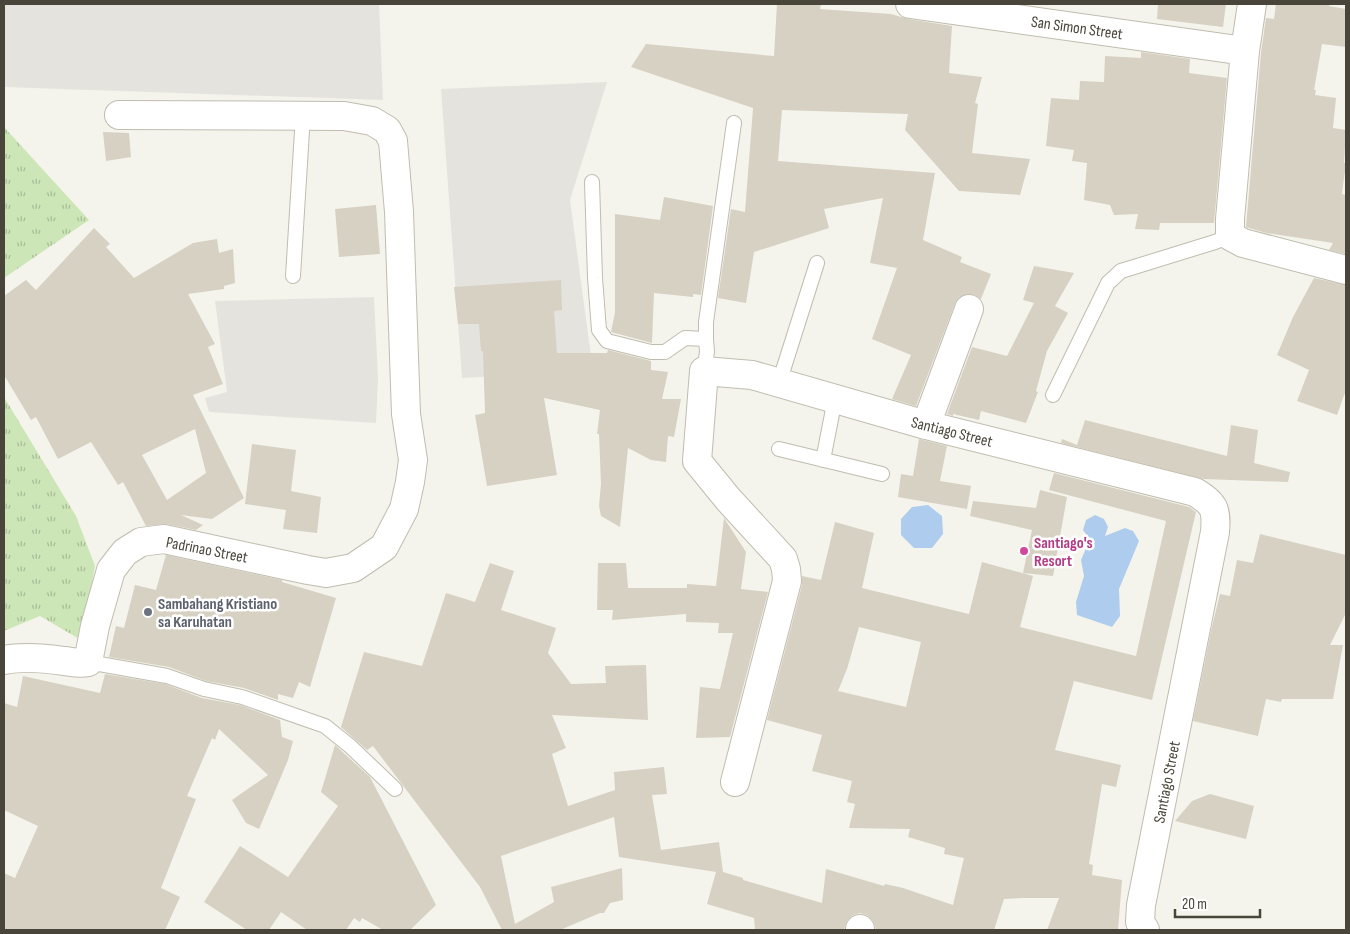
<svg xmlns="http://www.w3.org/2000/svg" width="1350" height="934" font-family="'Sofia Sans Condensed',sans-serif">
<style>
.industrial{fill:#e5e3dd}
.grass{fill:url(#grass-tufts)}
.water{fill:#aecced}
.building{fill:#d6d1c2;fill-rule:evenodd}
.lines{fill:none;stroke-linecap:round;stroke-linejoin:round}
.service-casing{stroke:#c0bcaf;stroke-width:16}
.minor-casing{stroke:#c0bcaf;stroke-width:30}
.service{stroke:#fff;stroke-width:14}
.minor{stroke:#fff;stroke-width:28}
.hotel-dot{fill:#d1479c;stroke:#fff;stroke-width:2}
.worship-dot{fill:#6b7280;stroke:#fff;stroke-width:2}
.labels{text-anchor:middle;stroke-width:5;stroke-linejoin:round;paint-order:stroke}
.street-label{font-size:16px;fill:#4a453a;stroke:#fff}
.hotel-label{font-size:16px;font-weight:bold;fill:#b23c85;stroke:#fff;text-anchor:start}
.worship-label{font-size:16px;font-weight:bold;fill:#5b616d;stroke:#fff;text-anchor:start}
</style>
<defs>
<pattern id="grass-tufts" width="24" height="20" patternUnits="userSpaceOnUse" patternTransform="scale(1.25)"><rect width="24" height="20" fill="#cde6b8"/><path d="M3 7l-1-3M5 7V3M7 7l1-3M15 17l-1-3M17 17v-4M19 17l1-3" fill="none" stroke="#a8bc97"/></pattern>
</defs>
<rect width="100%" height="100%" fill="#f5f4ec"/>
<!-- industrial -->
<path class="industrial" d="M4 4H379L383 100 4 87Z
M607 82 570 200 593 371 462 378 441 89Z
M374 297 378 378 376 423 209 412 205 398 227 392 215 301Z"/>
<!-- grass -->
<path class="grass" d="M4 127 89 220 4 278Z
M4 397 76 516 95 566 81 640 40 616 4 631Z"/>
<!-- water -->
<path class="water" d="M928 505 942 516 943 534 932 548H914L901 535V519L912 507Z
M1095 515 1104 519 1108 527 1105 536 1125 528 1133 531 1139 541 1119 589 1120 616 1112 627 1077 615 1076 602 1084 576 1081 560 1087 546 1095 542 1088 537 1083 530 1086 520Z"/>
<!-- building -->
<path class="building" d="M777 4H821L820 9 891 14 908 19 952 26 949 73 982 77 975 103 978 104 972 153 1030 159 1020 195 959 191 905 130 908 114 782 110 778 161 935 173 923 240 962 257 960 262 991 274 981 299 975 295 967 294 959 297 955 303 916 406 892 399 911 355 872 339 897 268 870 263 883 198 824 209 829 228 754 252 746 303 718 298 731 209 745 212 753 108 631 67 646 44 774 56Z
M1158 4H1226L1223 27 1157 19Z
M1276 4H1329V6L1346 9V47L1322 44 1314 90H1316L1315 95 1336 98 1333 128 1346 130 1344 163H1346L1342 194 1346 195V254L1329 250 1333 243 1266 233 1246 227 1261 53 1266 18 1274 19Z
M1141 52 1190 59 1189 73 1227 78 1214 223H1160L1159 230 1135 229 1138 214 1114 215 1110 205 1084 200 1087 163 1072 161 1074 150 1046 146 1051 98 1079 100 1080 81 1104 82 1105 56 1141 58Z
M103 132 129 133 131 157 106 161Z
M664 197 713 206 701 295 693 294V297L654 293 652 343 611 332 615 312V214L660 220Z
M376 205 380 254 339 257 335 209Z
M94 228 110 244 106 247 134 278 193 243 217 239 219 253 233 249 235 283 224 286V289L188 294 215 344 208 347 223 384 193 395 244 498 212 519 181 515 203 525 196 530 167 524 146 526 123 482 118 485 91 442 58 459 36 417 31 420 4 375V296L26 280 36 290ZM195 429 206 473 167 500 142 455Z
M1034 266 1074 273 1055 306 1068 313 1047 351 1036 391 1038 392 1026 423 981 411 979 420 953 414V416L947 414 972 347 1007 356 1034 303 1023 300Z
M1314 278 1346 285V390L1337 415 1297 401 1309 370 1277 355 1293 317Z
M561 280 562 310 554 311 557 353H607L608 350 651 361V370L668 372 662 399H681L674 437 668 436 666 462 651 460 628 448 620 527 601 516 599 506 601 484 599 434H597L600 410 544 398 557 475 487 486 475 415 485 413 483 351H481L479 324H458L454 287Z
M1085 420 1227 456 1231 425 1258 430 1254 463 1290 472 1288 482 1204 479 1061 443 1062 439 1077 445Z
M919 439 947 446 940 481 971 486 967 509 898 497 901 474 913 476Z
M252 444 296 450 291 491 321 497 317 533 283 529 286 510 245 504Z
M1054 473 1189 507 1196 512 1152 700 1074 681 1055 750 1121 765 1116 787 1102 784 1089 864 1093 865 1092 875 1122 880 1118 930H1047L1059 898H1023L1004 899 994 930H876L873 921 867 915 860 913 853 915 847 921 844 930H755L754 918 707 904 716 872 619 857 614 817 501 856 515 924 554 902 551 887 622 868 623 900 610 903 604 913H600L560 930H502L480 887 373 746 367 750 341 727 364 652 422 666 446 593 475 602 490 563 514 571 501 610 556 628 548 653 571 684 606 683 605 666 646 665 648 720 552 715 566 748 552 754 568 806 615 790 614 772 664 767 667 794 652 795 661 850 719 842 723 872 743 878V880L822 903 826 869 884 886 885 884 903 888 953 905 964 858 944 854 945 848 908 837 910 829 849 828 855 804 847 802 852 781 812 771 822 735 767 720 802 585V576L821 580 835 522 874 533 862 588 969 614 982 562 1033 576 1020 627 1136 656 1166 521 1049 490ZM859 627 921 642 906 707 838 691 847 669Z
M1040 490 1067 497 1053 576 1023 573 1032 530 970 516 973 501 1036 508Z
M724 518 746 552 741 589 768 592 730 737 696 738 700 687 720 689 733 633H718L719 623 686 622V614L612 620 613 610H597L598 563H626L628 588H687V584L716 586Z
M1260 534 1346 555V613L1330 645H1343L1333 699H1282L1281 702 1266 699 1258 736 1193 721 1211 631 1220 594 1230 596 1237 560 1253 563Z
M166 555 282 580V582L336 598 310 687 299 682 293 698 278 694V700L244 688 206 681 169 667 109 657 116 626 124 628 135 585 156 590Z
M105 674 165 684 202 698 240 705 280 720 282 737 293 741 288 760 259 829 246 823 232 800 268 775 219 729 215 740 212 738 187 796 196 799 161 888 180 897 165 930H4V873L15 878 38 826 4 810V703L17 707 23 676 100 693Z
M335 745 370 777 436 905 410 930H383L362 918 360 922 354 918 346 930H307L281 912 269 930H247L204 902 240 846 288 877 338 806 321 792Z
M1210 794 1254 806 1246 839 1175 821 1192 801Z"/>
<g class="lines">
<defs>
<path id="service" d="M592 182 595 278 599 330 607 341 651 352H665L685 338 706 339V322L734 123
M293 276 303 115
M704 371 707 352 706 339
M779 383 817 263
M1053 395 1108 283 1121 271 1215 242 1230 236
M779 449 882 474
M823 460 835 399
M88 662 167 676 204 689 242 697 325 726 350 746 395 789"/>
<path id="minor" d="M910 4 1245 51
M1252 4 1245 51 1230 219V236L1243 243 1346 270
M926 425 969 309
M4 660C23 656 44 658 64 661 73 662 79 664 88 662L95 626 111 570 125 552 141 542 164 539 308 570 326 573 353 568 384 547 404 509 410 482 413 460 406 414 399 212 393 141 387 130 372 121 344 116 119 115
M735 782 787 581 786 569 783 559 728 499 697 461 704 371 752 375 926 425 1195 492C1214 504 1217 508 1215 532L1141 905 1140 922 1145 930
M860 930V929"/>
</defs>
<!-- service casing -->
<use href="#service" class="service-casing"/>
<!-- minor casing -->
<use href="#minor" class="minor-casing"/>
<!-- service -->
<use href="#service" class="service"/>
<!-- minor -->
<use href="#minor" class="minor"/>
</g>
<!-- markers -->
<circle class="hotel-dot" cx="1024" cy="551" r="5"/>
<circle class="worship-dot" cx="148" cy="612" r="5"/>
<g class="labels">
<!-- street labels -->
<g class="street-label">
<text transform="translate(1077 27) rotate(8)" y="6">San Simon Street</text>
<text transform="translate(952 431) rotate(14)" y="6">Santiago Street</text>
<text transform="translate(207 549) rotate(11)" y="6">Padrinao Street</text>
<text transform="translate(1166 782) rotate(-79)" y="6">Santiago Street</text>
</g>
<!-- hotel labels -->
<g class="hotel-label">
<text x="1034" y="548">Santiago's<tspan x="1034" dy="18">Resort</tspan></text>
</g>
<!-- worship labels -->
<g class="worship-label">
<text x="158" y="609">Sambahang Kristiano<tspan x="158" dy="18">sa Karuhatan</tspan></text>
</g>
</g>
<!-- border -->
<rect width="1350" height="934" fill="none" stroke="#4a453a" stroke-width="10"/>
<!-- scale -->
<path d="M1175 909v8h85v-8" fill="none" stroke="#4a453a" stroke-width="2.5"/>
<text x="1182" y="909" font-size="15" fill="#4a453a" stroke="#ffffff" stroke-width="4" paint-order="stroke">20 m</text>
</svg>
